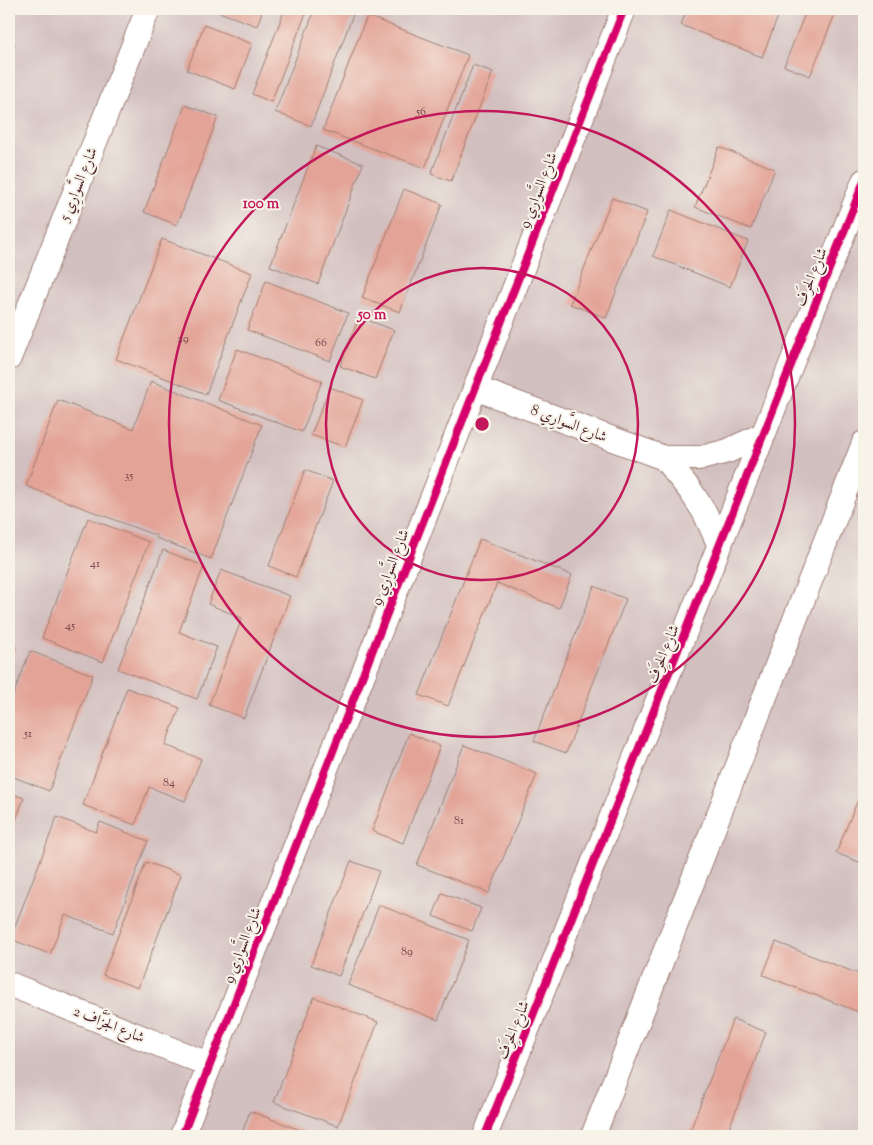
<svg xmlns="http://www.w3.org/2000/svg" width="873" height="1145" font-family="'Sorts Mill Goudy',Amiri,serif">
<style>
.industrial{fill:#d2bfbf}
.building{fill:#e3a396}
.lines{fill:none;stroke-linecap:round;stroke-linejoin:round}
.minor-casing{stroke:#9d7d72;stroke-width:26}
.minor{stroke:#fff;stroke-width:24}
.cycleway-casing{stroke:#f7f3e8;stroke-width:11}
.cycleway{stroke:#d6006c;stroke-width:8}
.ring{fill:none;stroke:#c2185b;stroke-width:2.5}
.labels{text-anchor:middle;stroke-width:4;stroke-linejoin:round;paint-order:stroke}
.number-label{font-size:12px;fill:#704046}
.street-label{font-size:15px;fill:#4a1f2b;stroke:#f7f3e8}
.centre{fill:#c2185b;stroke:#f7f3e8;stroke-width:2.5}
.ring-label{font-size:15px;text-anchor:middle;font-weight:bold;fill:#c2185b;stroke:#f7f3e8;stroke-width:4;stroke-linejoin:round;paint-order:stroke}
</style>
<rect width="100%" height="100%" fill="#f7f3e8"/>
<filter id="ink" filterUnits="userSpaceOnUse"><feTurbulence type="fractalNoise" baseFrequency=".02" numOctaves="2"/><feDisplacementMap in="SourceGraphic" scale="10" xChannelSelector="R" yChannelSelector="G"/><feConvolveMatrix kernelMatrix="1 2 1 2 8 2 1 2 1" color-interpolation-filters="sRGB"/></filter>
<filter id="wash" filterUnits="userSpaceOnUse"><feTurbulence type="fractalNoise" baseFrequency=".0096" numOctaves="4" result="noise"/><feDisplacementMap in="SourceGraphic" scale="20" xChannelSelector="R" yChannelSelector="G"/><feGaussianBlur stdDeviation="1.12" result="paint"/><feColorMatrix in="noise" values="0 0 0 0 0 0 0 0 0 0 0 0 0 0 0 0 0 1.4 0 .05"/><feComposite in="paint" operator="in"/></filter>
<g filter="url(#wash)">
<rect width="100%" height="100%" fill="#f0dbb9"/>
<!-- industrial -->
<path class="industrial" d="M9 9H864V1136H9Z"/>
<g id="blocks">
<!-- building -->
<path class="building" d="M211 9H263L257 26Z
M285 9H296L306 13 271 102 252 94Z
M315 9H355L311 126 275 112Z
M687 9H781L762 57 681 25Z
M807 9H837L810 76 784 66Z
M367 16 468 55 425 168 323 130Z
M204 25 252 44 235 89 187 70Z
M9 42 15 44 9 59Z
M473 65 493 72 451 181 431 174Z
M185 105 218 117 177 225 144 212Z
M316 146 363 164 318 284 270 266Z
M719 147 775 169 751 229 695 207Z
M404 189 442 204 400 312 362 298Z
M612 198 647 212 606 318 570 304Z
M671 210 748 241 730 287 653 256Z
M162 239 252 273 206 394 116 359Z
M266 281 348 313 330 361 247 330Z
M359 317 394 330 375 379 340 366Z
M237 349 322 381 302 432 218 400Z
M151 381 262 425 211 559 156 538 157 536 26 486 58 400 133 429Z
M330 387 363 400 345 447 311 435Z
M305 470 333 481 296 577 269 566Z
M88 518 149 542 103 662 42 638Z
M480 539 572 575 559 608 497 583 448 706 419 695Z
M163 550 204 566 179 632 217 647 197 699 118 669Z
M221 570 290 596 244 718 209 705 242 618 208 604Z
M594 586 626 599 566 753 534 741Z
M9 644 16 647 9 665Z
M30 651 93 675 49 791 9 775V707Z
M127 688 180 708 165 745 201 759 185 801 149 787 135 825 83 805Z
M409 733 440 746 403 843 372 831Z
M464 745 537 774 489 893 417 865Z
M862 790 864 791V864L836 853Z
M9 793 24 798 9 838Z
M57 817 96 832 100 822 148 841 113 933 65 915 50 954 10 939Z
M351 861 379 871 339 976 311 965Z
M146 862 181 875 138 988 103 975Z
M442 893 481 908 472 931 433 916Z
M379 905 469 940 438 1020 348 985Z
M776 942 864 976V1014L763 975Z
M314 997 378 1022 338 1126 274 1102Z
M733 1019 766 1032 726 1136H688Z
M250 1111 316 1136H241Z"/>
</g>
</g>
<g filter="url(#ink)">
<use href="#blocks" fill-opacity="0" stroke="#9d7d72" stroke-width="1"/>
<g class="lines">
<defs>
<path id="minor" d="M9 358 148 9
M475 388 664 458H701L728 451 764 434
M664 458 690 490 705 513 720 546
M9 984 210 1065
M182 1136 624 9
M485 1136 864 181
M593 1136 864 443"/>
</defs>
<!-- minor casing -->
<use href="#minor" class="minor-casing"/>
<!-- minor -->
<use href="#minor" class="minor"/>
<defs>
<path id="cycleway" d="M182 1136 624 9
M485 1136 864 181"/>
</defs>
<!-- cycleway casing -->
<use href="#cycleway" class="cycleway-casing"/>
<!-- cycleway -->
<use href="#cycleway" class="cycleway"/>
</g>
</g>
<!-- distance rings -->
<g class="ring">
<circle cx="482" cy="424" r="156"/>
<circle cx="482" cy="424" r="313"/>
</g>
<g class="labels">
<!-- number labels -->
<g class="number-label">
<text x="421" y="115">56</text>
<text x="183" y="342">29</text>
<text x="321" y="346">66</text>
<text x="129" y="479">35</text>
<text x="95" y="567">41</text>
<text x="70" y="629">45</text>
<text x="28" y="737">51</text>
<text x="169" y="786">84</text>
<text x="459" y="824">81</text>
<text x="407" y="955">89</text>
</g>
<!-- street labels -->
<g class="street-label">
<text transform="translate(78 184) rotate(-68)" y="5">شارع السَّوارِي 5</text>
<text transform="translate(538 190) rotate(-69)" y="5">شارع السَّوارِي 9</text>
<text transform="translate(811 277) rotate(-68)" y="5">شارع الحِرَف</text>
<text transform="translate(569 423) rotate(21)" y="5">شارع السَّوارِي 8</text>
<text transform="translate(390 567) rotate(-69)" y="5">شارع السَّوارِي 9</text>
<text transform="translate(663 654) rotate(-68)" y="5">شارع الحِرَف</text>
<text transform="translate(242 945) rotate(-69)" y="5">شارع السَّوارِي 9</text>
<text transform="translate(109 1024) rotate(22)" y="5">شارع الجَزَّاف 2</text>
<text transform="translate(513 1030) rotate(-68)" y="5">شارع الحِرَف</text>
</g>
</g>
<circle cx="482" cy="424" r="8" class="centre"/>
<g class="ring-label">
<text x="261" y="208">100 m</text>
<text x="372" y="319">50 m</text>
</g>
<!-- margin -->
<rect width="873" height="1145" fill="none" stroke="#f7f3e8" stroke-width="30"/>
</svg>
